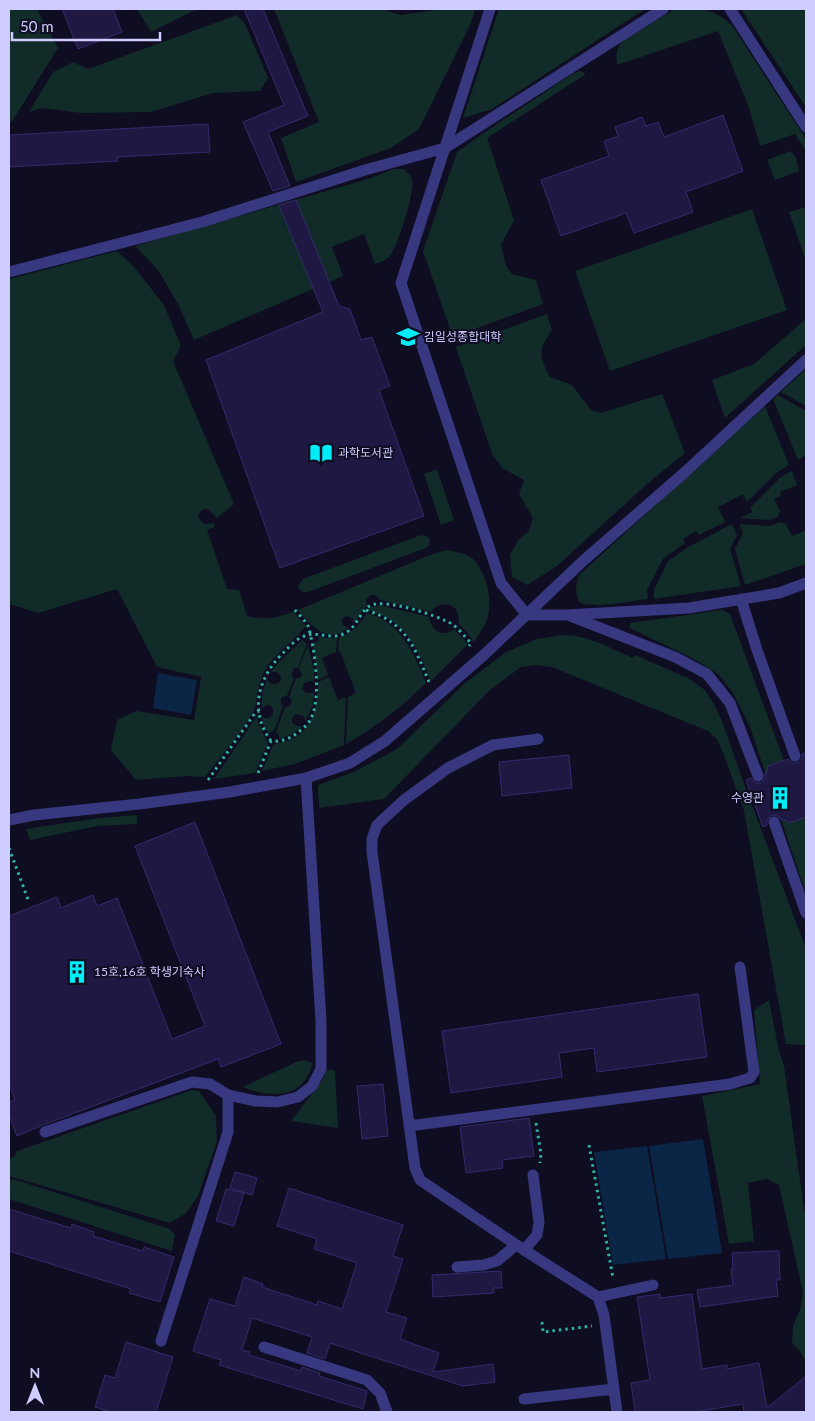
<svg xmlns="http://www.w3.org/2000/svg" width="815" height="1421" font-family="Lato,'Noto Sans KR',sans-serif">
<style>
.green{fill:#102b28}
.water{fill:#0b2546}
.building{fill:#1f1842;stroke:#342a6e}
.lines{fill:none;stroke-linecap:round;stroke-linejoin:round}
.path{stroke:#2cb3a4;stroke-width:3;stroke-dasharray:2.5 4;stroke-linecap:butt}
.service{stroke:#373880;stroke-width:11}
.labels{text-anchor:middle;stroke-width:4;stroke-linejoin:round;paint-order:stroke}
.poi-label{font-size:12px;fill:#cfccff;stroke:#0f0d21;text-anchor:start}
</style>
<rect width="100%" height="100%" fill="#0f0d21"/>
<!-- green -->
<path class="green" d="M9 9H37L58 48 13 120 9 123Z
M137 9H197L151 32Z
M274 9H382L400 15 436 10 438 9H475L471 23 419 129 391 148 296 182 281 138 319 122Z
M499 9H645L492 109 463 118Z
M675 9C700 9 714 7 733 27L806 139V151L795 134 760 146 749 108 718 31 617 65C616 55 616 48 623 40Z
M741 9H806V107Z
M237 15 245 24 268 78 260 91 213 93 151 112 82 113 42 108 29 112 53 72 73 62 88 69Z
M580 71 586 74 487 138 514 220 501 245 506 266 512 274 536 280 543 304 453 337 423 251 457 152 485 132 574 73Z
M790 151 796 157 799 171 775 180 767 160Z
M394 169H403L411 176C412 179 413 184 412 187 412 200 397 249 389 257 385 260 380 263 375 264L364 234 332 247 343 276 194 340 178 304 158 270 135 246 368 179Z
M806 207V261L789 212Z
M752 209 787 310 610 371 575 271Z
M117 251 134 267 164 305 181 346 173 361 234 504 217 518 208 509 202 510 198 515 200 520 204 524 214 523 215 527 207 530 227 589 239 590 247 616C265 620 277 618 293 612L306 626C302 629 301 632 298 635 280 652 264 663 258 689 256 697 257 705 253 712 240 735 221 756 205 777L186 776 136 780 111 750 117 720 136 711 194 720 201 677 157 667 117 589 38 613 9 604V279Z
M547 314 552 330C538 351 538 354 550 377L572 385 591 410 601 413 662 394 685 453 646 485 557 566 527 585 512 577 510 555 518 540 529 531 533 518 519 494 524 480 502 468 492 454 456 347Z
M806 319V345L725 418 712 380 754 364Z
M806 369V406L781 392Z
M778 395 806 411V455L798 460 773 399Z
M765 406 789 465 776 473 747 502 743 494 718 507 725 522 699 535 696 531 683 539 685 543 663 559 647 590 648 599C626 602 602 608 580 603 575 593 575 586 579 575Z
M437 469 454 520 441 525 424 474Z
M792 471 797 485 780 492 781 496 774 499 780 511 778 517 769 520 740 518 752 512 750 508 781 477Z
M780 522 786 524 792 536 806 530V564L745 585 735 549 743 533 739 524 770 526Z
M732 524 737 535 730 549 741 586 654 599V590L668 561 688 547Z
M421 535 429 537C431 542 430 545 426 548L308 592C302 593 300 591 298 586L303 579Z
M447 550C456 552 466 553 473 559 487 573 494 603 486 622 483 629 478 635 474 642L465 630 458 623C463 605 441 597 431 612L380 600 376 595H370L366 600 367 605 353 624V618L346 616 342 619V624L346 627H349C328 645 312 627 298 610L430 555Z
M379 605 429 617C431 631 443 638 454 629L468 644 431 681C417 648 406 620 368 610L370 607H376Z
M722 610 730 614 806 820V894L750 727 733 693 719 675 696 660 630 628V623Z
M367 613C401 622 414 653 426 683 401 708 376 727 346 744L348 697 356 693 340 651H338L339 637C352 633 360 625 367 613Z
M563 635C588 635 610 648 633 658L635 655 688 678 705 690 714 704 722 721 742 778 806 949V1045L786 1044 744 811 724 755 717 739 708 731 552 667 536 665 521 667 491 689 384 799 319 808 318 785 354 772 397 749 464 684 506 652 537 639Z
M319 636 326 638H337L336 652 322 658 328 675 318 680 313 644 318 641Z
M302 640 307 644 298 668H294L291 675 294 678 287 696 283 697 281 699V703L283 706 274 731 268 733 264 726 262 716 264 718H270C275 713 274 706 267 705L261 709 263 690 268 677V680L271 684H277L280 682 281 677 277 672H271L277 664Z
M308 645 314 671V683L312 681 304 683 302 689 306 693H312L314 691 313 705 305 722 304 716 296 714C292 717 291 720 293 724L302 727 293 734 279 739V736L276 732 285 707C290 707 291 704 292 700L289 697 296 678H300L302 675 299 668Z
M329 677 338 700 346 697 344 745 295 764 262 771 273 745C277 743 279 743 284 742 312 736 318 706 318 682Z
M257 716 258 723 268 743 255 773 214 779Z
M137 815V824L97 826 30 840 26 829 99 818Z
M769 1000 779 1051 784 1066 804 1209 806 1214V1362L799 1350 792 1343 793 1326 800 1310 803 1292 779 1185 767 1179 748 1183 754 1241 729 1244 702 1096 760 1084 754 1010Z
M304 1060 313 1063C303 1099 273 1099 243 1087L296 1062Z
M327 1070H335L338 1128 291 1121 321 1082Z
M192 1090 199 1091 216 1116 217 1141 198 1196 186 1213 170 1223 9 1176V1159L15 1156 17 1151Z
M13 1179 170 1229 175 1235 172 1251 9 1199V1180Z"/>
<!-- water -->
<path class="water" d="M158 673 197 680 191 715 153 708Z
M703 1139 722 1253 668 1259 649 1146Z
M647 1146 666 1259 613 1265 594 1152Z"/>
<!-- building -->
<path class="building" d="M62 9H113L122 32 78 49Z
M244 9H263L308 116 268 132 290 186 273 191 243 122 284 105Z
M723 115 743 171 686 192 693 212 634 233 626 213 561 236 541 180 609 156 604 141 618 136 615 127 642 117 646 126 658 122 664 137Z
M208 124 210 152 117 157 118 161 9 167V135Z
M296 200 339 306 350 309 361 340 372 337 390 386 379 390 424 516 280 568 206 360 323 312 279 205Z
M806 752V817L788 823 784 819 781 820 778 816 772 815 767 820V825L763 827 746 780 751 778 756 783H761L765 778V773L767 772 768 766 788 759 793 763H798L802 758V754Z
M569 755 572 788 502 796 499 762Z
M195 822 281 1044 221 1067 218 1059 43 1125 17 1136 9 1115V1102L15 1100 9 1084V916L57 897 61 908 93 895 97 906 117 898 172 1039 205 1026 135 846Z
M698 994 707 1057 597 1072 594 1048 559 1053 562 1077 451 1093 442 1031Z
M383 1084 388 1136 362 1139 357 1086Z
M529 1118 534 1156 502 1160 503 1168 466 1173 460 1127Z
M235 1172 257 1178 252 1195 230 1188Z
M289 1188 403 1225 393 1256 403 1259 386 1312 407 1318 400 1339 439 1353 433 1372 493 1364 495 1382 463 1386 330 1343 325 1359 307 1353 312 1337 252 1318 242 1350 250 1352 249 1355 301 1371 302 1367 320 1373 319 1376 367 1391 363 1409 219 1365 221 1360 193 1351 210 1299 235 1306 244 1277 263 1284 262 1287 317 1305 318 1301 342 1309 357 1263 314 1249 317 1239 277 1226Z
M226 1189 244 1193 234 1226 216 1221Z
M9 1209 71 1228 72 1224 94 1232 93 1236 143 1251 144 1247 174 1257 160 1302 129 1293 131 1289 9 1251Z
M770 1251H779L780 1280H776L778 1296 700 1307 697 1290 733 1285 731 1269H733L732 1253Z
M501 1271 502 1288H493L494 1293 433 1297 432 1275Z
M660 1294V1298L692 1294 702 1369 727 1365V1369L759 1363 767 1408 806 1376V1412H744L743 1404 695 1412H635L631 1383 650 1380 637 1297Z
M126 1342 173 1357 156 1412H110L95 1407 105 1375 115 1378Z"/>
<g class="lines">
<!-- path -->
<path class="path" d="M366 610C406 623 414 646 429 682
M271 741C248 710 259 676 284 652 289 647 295 640 302 637 316 630 329 640 343 634 356 629 358 615 368 607 381 596 439 616 452 624 459 629 465 637 471 643L469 646
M258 773 271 741C280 742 289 739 296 734 301 730 307 726 310 720 322 701 315 648 308 626 305 620 298 614 293 608
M208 780 255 713 259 711
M9 848 29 902
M536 1123 541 1154 540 1163
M589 1145 613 1278
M542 1322 543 1332 592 1326"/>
<!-- service -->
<path class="service" d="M490 9 401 283 501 583 527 615H566L689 608 779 593 806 583
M730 9 806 127
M9 272 202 222 365 170 445 148 663 9
M741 599 757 650 795 756
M570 616 675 657 707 674 730 703 758 776
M538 739 493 745 448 768 404 800 377 825 372 839V852L415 1168 420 1180 524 1250 598 1297 604 1315 617 1412
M9 820 34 815 139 804 230 792 306 778 350 763 385 741 485 654 583 561 684 473 806 360
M774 822 806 913
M409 1126 730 1084 750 1078 754 1072 740 967
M45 1132 192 1082 210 1084 228 1095 256 1101 277 1102 298 1097 312 1086 321 1069V1021L306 778
M524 1250 537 1235 539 1222 533 1175
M457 1267 483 1265 497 1261 516 1245
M598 1297 653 1285
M161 1341 228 1132V1095
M264 1347 367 1380 380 1393 387 1412
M524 1399 614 1389"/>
</g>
<!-- icons -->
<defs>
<symbol id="university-bare" viewBox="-9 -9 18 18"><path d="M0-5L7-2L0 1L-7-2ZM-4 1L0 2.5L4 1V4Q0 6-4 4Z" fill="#00ecf7" stroke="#0f0d21" stroke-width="2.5" paint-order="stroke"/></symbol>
<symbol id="library-bare" viewBox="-9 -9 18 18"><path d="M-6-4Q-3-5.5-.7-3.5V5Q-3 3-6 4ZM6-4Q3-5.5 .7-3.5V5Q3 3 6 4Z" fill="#00ecf7" stroke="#0f0d21" stroke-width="2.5" paint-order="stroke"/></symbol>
<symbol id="building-bare" viewBox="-9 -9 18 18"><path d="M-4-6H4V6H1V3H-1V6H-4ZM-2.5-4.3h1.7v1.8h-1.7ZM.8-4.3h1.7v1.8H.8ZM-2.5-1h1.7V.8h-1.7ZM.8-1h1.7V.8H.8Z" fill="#00ecf7" stroke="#0f0d21" stroke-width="2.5" paint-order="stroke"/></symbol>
</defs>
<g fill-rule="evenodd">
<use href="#university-bare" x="392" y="321" width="32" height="32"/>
<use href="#library-bare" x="305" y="437" width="32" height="32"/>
<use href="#building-bare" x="764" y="782" width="32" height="32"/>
<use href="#building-bare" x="61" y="956" width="32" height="32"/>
</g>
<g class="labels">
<!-- poi labels -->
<g class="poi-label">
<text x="424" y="341">김일성종합대학</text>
<text x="338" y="457">과학도서관</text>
<text x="764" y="802" text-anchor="end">수영관</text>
<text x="94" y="976">15호,16호 학생기숙사</text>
</g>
</g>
<!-- border -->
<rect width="815" height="1421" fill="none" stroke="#cfccff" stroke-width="20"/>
<!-- north arrow -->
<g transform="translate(35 1386)" stroke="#0f0d21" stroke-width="4" paint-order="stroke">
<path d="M0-4L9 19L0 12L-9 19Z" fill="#cfccff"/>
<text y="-8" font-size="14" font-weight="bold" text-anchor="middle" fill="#cfccff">N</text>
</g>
<!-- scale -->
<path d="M12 32v8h148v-8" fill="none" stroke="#cfccff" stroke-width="2.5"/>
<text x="20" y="32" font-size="15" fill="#cfccff" stroke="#0f0d21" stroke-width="4" paint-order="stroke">50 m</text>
</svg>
